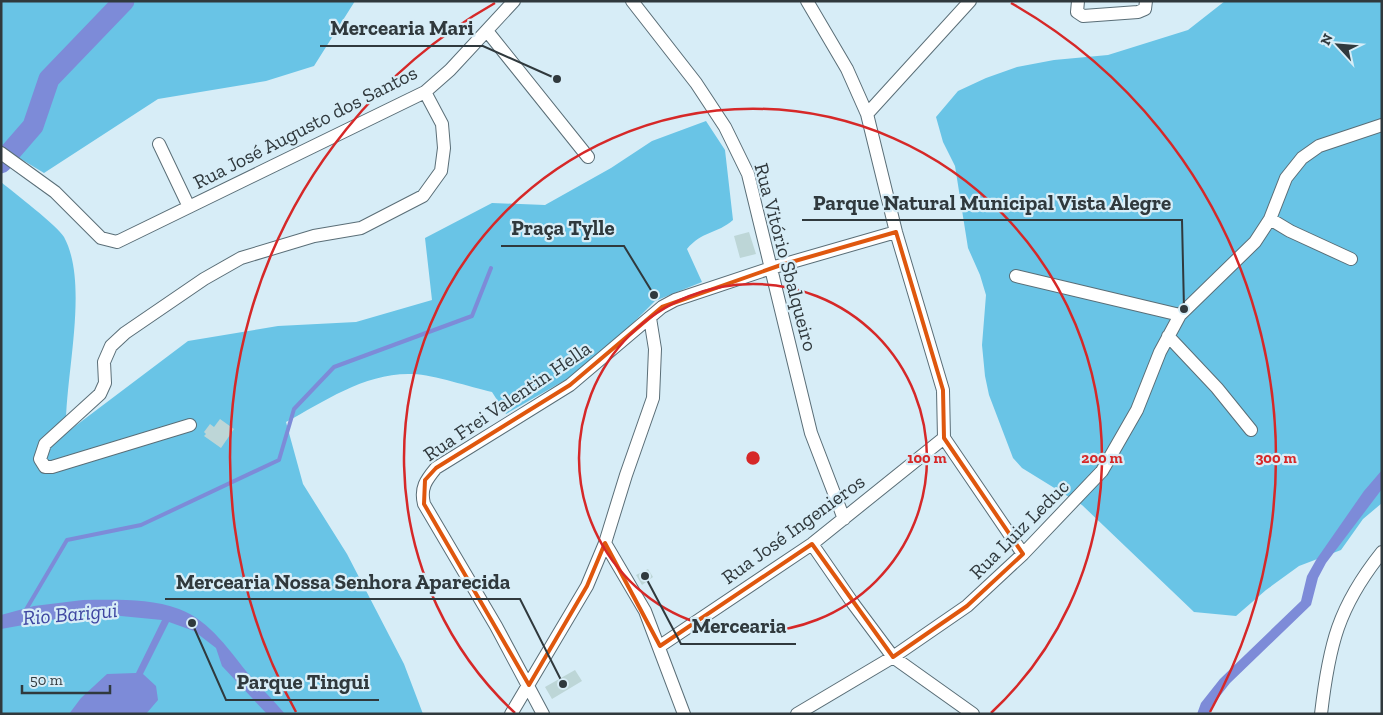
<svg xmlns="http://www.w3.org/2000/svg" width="1383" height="715" font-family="'Zilla Slab',serif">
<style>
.green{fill:#69c4e6}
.water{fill:#7d8bd8}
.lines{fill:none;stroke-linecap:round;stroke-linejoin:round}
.stream{stroke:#7d8bd8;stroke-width:4}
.river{stroke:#7d8bd8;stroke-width:21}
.building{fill:#bdd6d7}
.minor-casing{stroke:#5a6e77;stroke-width:14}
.minor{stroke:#fff;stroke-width:12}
.marked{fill:none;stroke:#df570e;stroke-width:4;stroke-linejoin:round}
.ring{fill:none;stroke:#d62828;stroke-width:2.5}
.labels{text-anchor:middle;stroke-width:4.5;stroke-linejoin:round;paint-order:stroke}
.street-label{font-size:20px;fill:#30393d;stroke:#d7edf7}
.water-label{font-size:21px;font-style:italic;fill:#3e46a1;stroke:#d7edf7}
.centre{fill:#d62828;stroke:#d7edf7;stroke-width:2.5}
.ring-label{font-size:15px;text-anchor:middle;font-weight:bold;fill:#d62828;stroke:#d7edf7;stroke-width:4.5;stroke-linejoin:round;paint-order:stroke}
.leader{fill:none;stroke:#30393d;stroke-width:2}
.callout-dot{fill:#30393d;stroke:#d7edf7;stroke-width:2}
.callout-label{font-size:21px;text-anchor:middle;font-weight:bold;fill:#30393d;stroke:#d7edf7;stroke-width:4.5;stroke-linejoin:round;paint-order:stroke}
</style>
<rect width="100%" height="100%" fill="#d7edf7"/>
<!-- green -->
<path class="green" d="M1 1 38 2 355 1 314 66 266 81 158 99 44 173 1 147Z
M1225 1H1382V503L1363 519 1341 550 1299 566 1266 590 1236 616 1194 612 1082 505 1022 468 1013 458 989 395 985 376 982 345 986 295 980 275 968 248 955 166 943 142 936 117 958 91 986 78 1017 67 1054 60 1108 55 1188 30Z
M706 121 725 150 733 220C717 234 702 231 687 249L702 282 655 301 613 343 567 379 506 414 492 392C470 387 434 375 413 374 366 372 325 401 286 422L303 484 347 554 404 664 423 714H1V182C13 192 58 226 64 237 90 285 64 379 66 433L188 341 278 326 356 322 432 300 425 238 492 203 545 205 611 168 652 141Z"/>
<!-- water -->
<path class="water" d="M1382 470V489L1326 563 1318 578 1311 605 1230 683 1212 706 1210 714H1197L1201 703 1220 679 1301 601 1307 576 1316 560 1364 491Z
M83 600C114 600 149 598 179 609 211 621 230 652 251 677 262 689 274 701 285 714H267L222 666 216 648 194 631 169 622 143 674 156 686 158 700 146 714H69L81 698 107 674 136 673 162 620 90 613 1 629V615L34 606Z"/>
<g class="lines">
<!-- stream -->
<path class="stream" d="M24 613 67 540 141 525 279 460 294 409 334 367 472 316 491 268"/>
<!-- river -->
<path class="river" d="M1 163 33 126 49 79 124 1"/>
</g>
<!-- building -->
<path class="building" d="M749 232 756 254 740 258 734 236Z
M220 419 234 429 221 448 204 436 206 434 204 432 210 424 214 427Z
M648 569 653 577 642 585 636 575Z
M575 670 582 681 552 699 545 687Z"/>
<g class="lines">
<defs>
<path id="minor" d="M632 1 696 83 725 127 748 174 811 433 844 519
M807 1 847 69 867 114 896 232 943 390 944 438 1023 554
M1078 1 1077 12 1083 16 1138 12 1145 9 1146 1
M487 31 588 157
M867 114 970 1
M159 144 189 207
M1 153 55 192 101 238 117 242 425 92 450 70 514 1
M1270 219 1290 231 1351 259
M1016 276 1180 315
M1168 336 1217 388 1251 430
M190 425 52 467H45L40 459 45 444 100 394 105 383 104 362 111 346 125 333 204 279 241 258 314 236 361 228 423 196 441 171 444 148 442 124 425 92
M605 543 645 611 684 714
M812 544 852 602 893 657 973 714
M660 646 812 544 944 438
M511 714 587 586 605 543 626 475 653 398 655 349 650 318
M543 714 496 626 424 504C420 488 426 480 436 468L570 385 662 307 675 300 771 268 896 232
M797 714 893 657 967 606 1023 554 1102 471 1137 410 1160 352 1180 315 1255 242 1270 219 1286 178 1302 158 1319 146 1382 125
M1321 714C1329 645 1338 607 1382 552"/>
</defs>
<!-- minor casing -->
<use href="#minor" class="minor-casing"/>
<!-- minor -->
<use href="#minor" class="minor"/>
</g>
<!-- marked area -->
<path class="marked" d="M896 232 943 390 944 438 1023 554 967 606 893 657 812 544 660 646 605 543 587 586 529 685 424 504 425 480 436 468 570 385 662 307 781 265Z"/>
<!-- distance rings -->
<g class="ring">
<circle cx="753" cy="458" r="174"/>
<path d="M515 713A349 349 0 1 1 991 713"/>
<path d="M296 712A523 523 0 0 1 495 3M1011 3A523 523 0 0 1 1210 712"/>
</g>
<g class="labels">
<!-- street labels -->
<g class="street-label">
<text transform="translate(305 127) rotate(-27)" y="7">Rua José Augusto dos Santos</text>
<text transform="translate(786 257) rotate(75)" y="7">Rua Vitório Sbalqueiro</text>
<text transform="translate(507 401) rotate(-34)" y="7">Rua Frei Valentin Hella</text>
<text transform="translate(793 529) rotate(-36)" y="7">Rua José Ingenieros</text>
<text transform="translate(1019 529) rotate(-45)" y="7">Rua Luiz Leduc</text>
</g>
<!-- water labels -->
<g class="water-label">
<text transform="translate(70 614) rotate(-5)" y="7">Rio Barigui</text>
</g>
</g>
<circle cx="753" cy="458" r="8" class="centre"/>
<g class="ring-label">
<text x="927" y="463">100 m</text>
<text x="1102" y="463">200 m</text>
<text x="1276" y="463">300 m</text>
</g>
<!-- callouts -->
<path class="leader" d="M557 79L483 46H320M1184 309L1182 220H802M654 295L624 246H501M563 684L520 599H165M645 576L681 644H796M192 623L226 700H379"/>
<g class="callout-dot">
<circle cx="557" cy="79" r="5"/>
<circle cx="1184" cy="309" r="5"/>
<circle cx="654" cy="295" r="5"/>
<circle cx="563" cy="684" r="5"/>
<circle cx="645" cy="576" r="5"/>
<circle cx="192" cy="623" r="5"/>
</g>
<g class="callout-label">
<text x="402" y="35">Mercearia Mari</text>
<text x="992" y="210">Parque Natural Municipal Vista Alegre</text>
<text x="563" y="235">Praça Tylle</text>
<text x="343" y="589">Mercearia Nossa Senhora Aparecida</text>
<text x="739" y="633">Mercearia</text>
<text x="303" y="689">Parque Tingui</text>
</g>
<!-- border -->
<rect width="1383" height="715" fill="none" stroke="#30393d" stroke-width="5"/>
<!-- north arrow -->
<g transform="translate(1338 45) rotate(296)" stroke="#d7edf7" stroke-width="4" paint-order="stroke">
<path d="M0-4L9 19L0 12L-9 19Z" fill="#30393d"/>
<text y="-8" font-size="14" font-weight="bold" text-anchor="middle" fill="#30393d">N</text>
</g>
<!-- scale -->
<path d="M22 685v8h88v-8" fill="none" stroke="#30393d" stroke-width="2.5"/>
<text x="30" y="685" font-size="15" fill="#30393d" stroke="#d7edf7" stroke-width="4" paint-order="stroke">50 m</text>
</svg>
